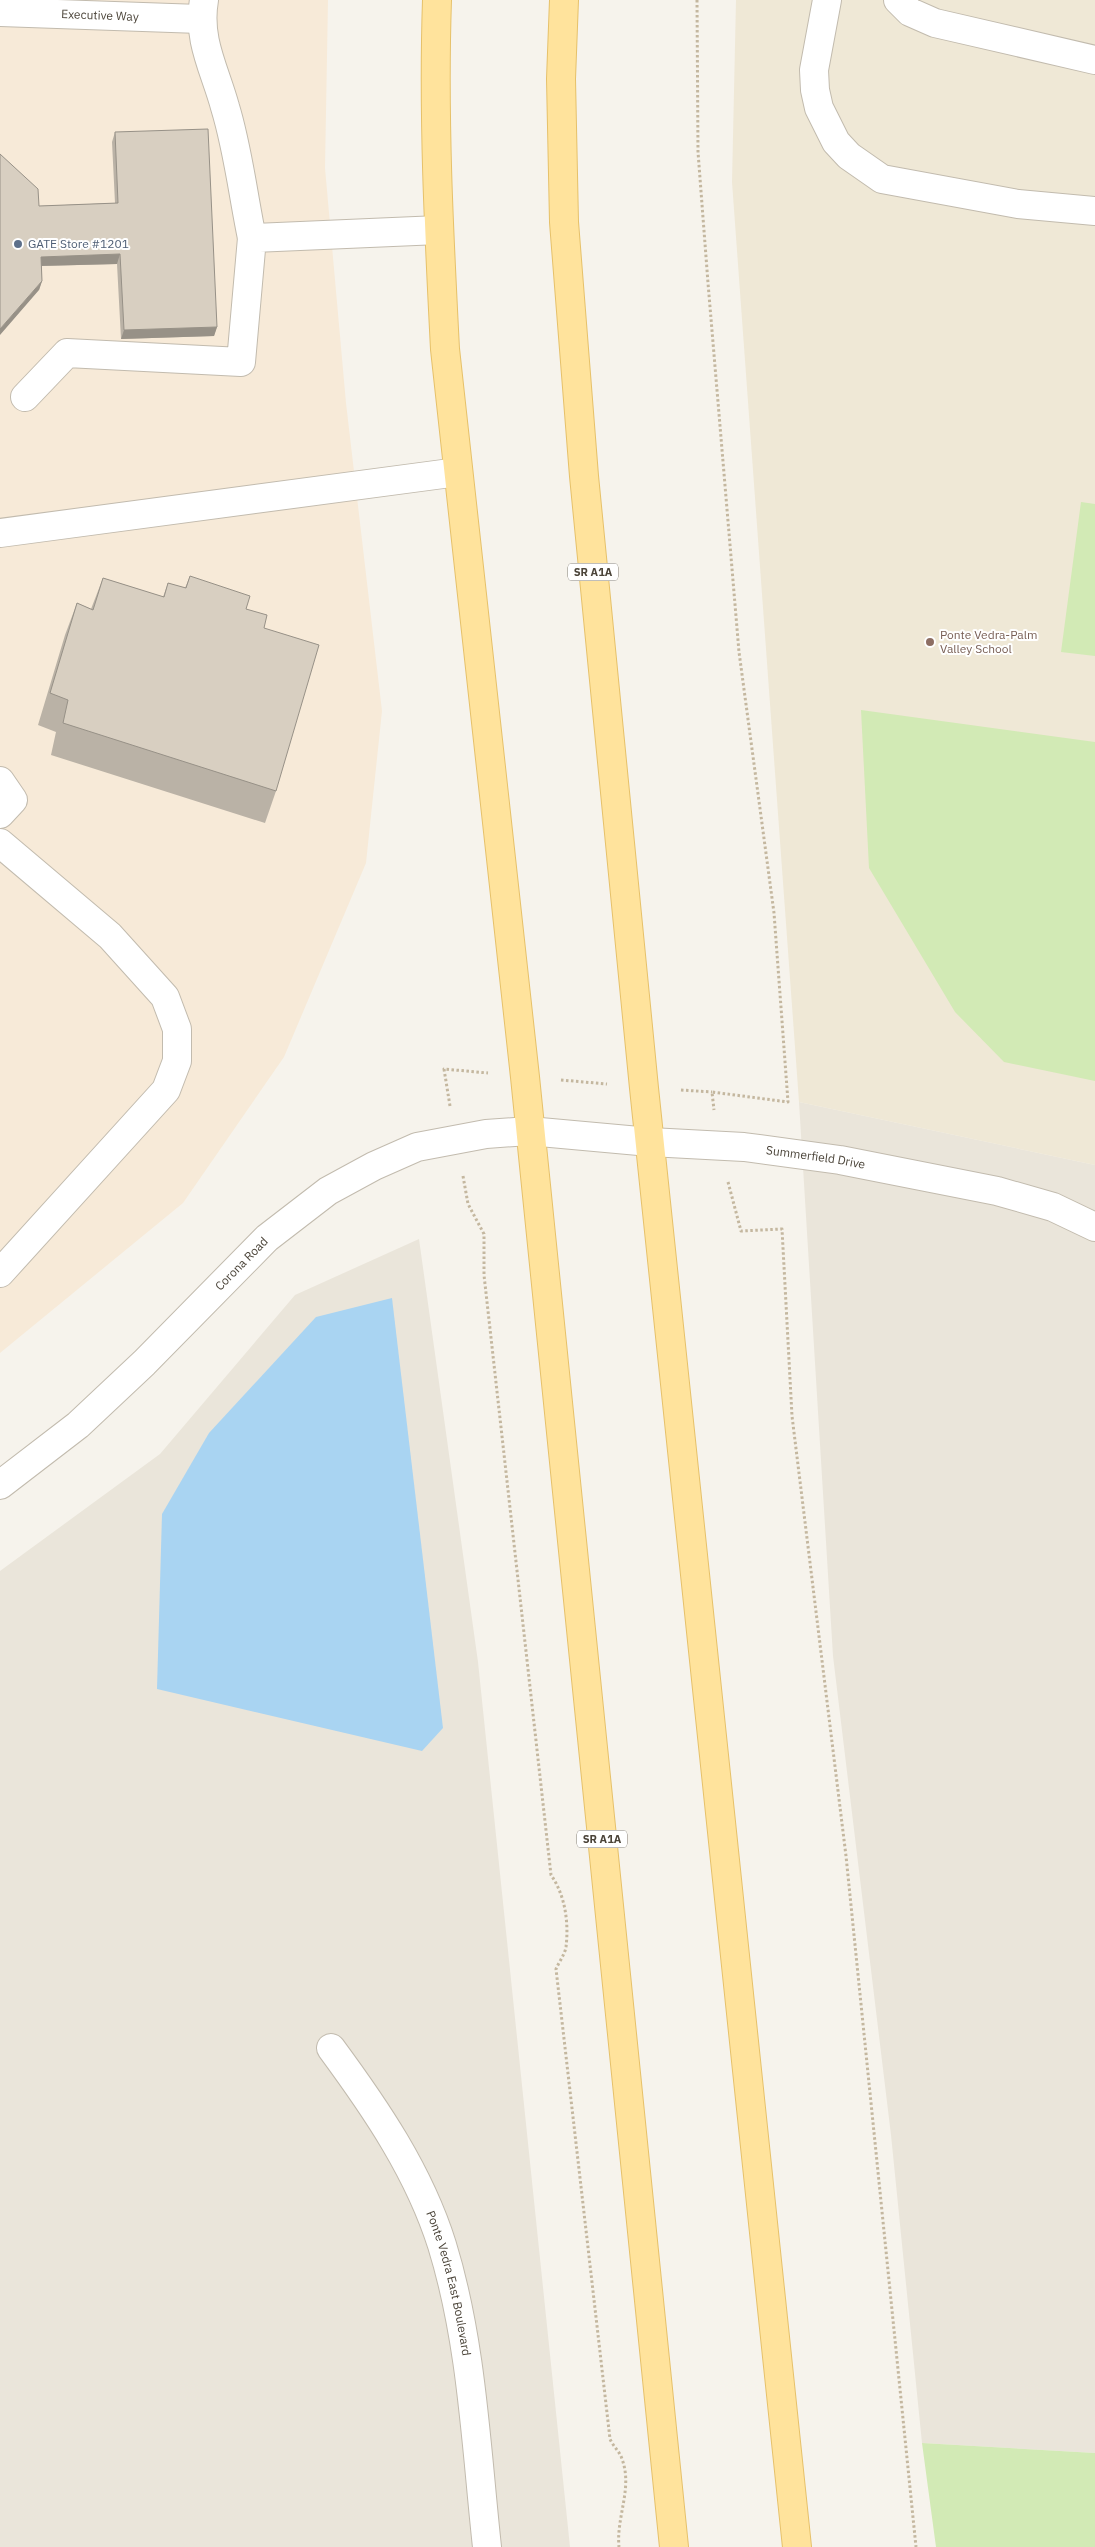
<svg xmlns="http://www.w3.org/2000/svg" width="1095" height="2547" font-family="'IBM Plex Sans',sans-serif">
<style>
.residential{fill:#eae5da}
.commercial{fill:#f7ead8}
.education{fill:#efe8d6}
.green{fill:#d2eab5}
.water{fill:#a9d4f2}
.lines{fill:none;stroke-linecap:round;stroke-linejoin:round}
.minor-casing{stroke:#c2bbae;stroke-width:30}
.major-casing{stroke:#e6c16a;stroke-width:30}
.path{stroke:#c4b79f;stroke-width:3;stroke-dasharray:2.5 2.5;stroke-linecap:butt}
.minor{stroke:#fff;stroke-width:28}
.major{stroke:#ffe39c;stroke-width:28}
.wall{fill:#bab2a6}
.shaded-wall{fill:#979187}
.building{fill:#d8cfc1;stroke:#979187}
.service-dot{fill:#5c6f8a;stroke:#fff;stroke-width:2}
.education-dot{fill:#8d6e63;stroke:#fff;stroke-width:2}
.labels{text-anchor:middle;stroke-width:4;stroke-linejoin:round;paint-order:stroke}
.shield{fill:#fff;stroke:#817c74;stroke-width:1}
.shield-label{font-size:11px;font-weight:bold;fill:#4b4439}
.street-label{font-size:12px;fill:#4b4439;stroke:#fff}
.service-label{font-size:12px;fill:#4e5e75;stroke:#fff;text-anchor:start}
.education-label{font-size:12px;fill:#785e54;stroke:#fff;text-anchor:start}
</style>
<rect width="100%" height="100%" fill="#f6f3ec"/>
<!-- residential -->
<path class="residential" d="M799 1102 1095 1165V2453L922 2443 891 2135 833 1656Z
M419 1239 478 1662 570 2547H0V1571L160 1454 295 1295Z"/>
<!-- commercial -->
<path class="commercial" d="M0 0H328L325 168 346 403 382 711 366 863 284 1057 183 1203 0 1353Z"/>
<!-- education -->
<path class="education" d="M736 0H1095V1165L799 1102 732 182Z"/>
<!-- green -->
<path class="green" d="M1081 502 1095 504V656L1061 652Z
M861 710 1095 742V1081L1004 1062 955 1012 869 868Z
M922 2443 1095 2453V2547H936Z"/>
<!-- water -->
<path class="water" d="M392 1298 443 1728 422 1751 157 1689 162 1514 209 1433 316 1317Z"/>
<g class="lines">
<defs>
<g id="minor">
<path d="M204 0C197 40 215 70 225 107 238 149 243 195 252 238"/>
<path d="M827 0 814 70 815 90 819 108 836 142 849 156 882 179 1018 204 1095 211"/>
<path d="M898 0 910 12 935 23 1095 60"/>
<path id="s1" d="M0 12 200 19"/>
<path d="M25 397 67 353 241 362 252 238 439 230"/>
<path d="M0 533 458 472"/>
<path d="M0 781 13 800 0 814"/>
<path d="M0 843 110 936 165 997 177 1029V1061L166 1090 0 1273"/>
<path id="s2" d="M0 1485 78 1425 144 1363 267 1238 328 1191 374 1166 417 1147 486 1134 529 1131 650 1142 744 1147 840 1160 997 1191 1053 1207 1095 1227"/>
<path id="s3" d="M331 2048C376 2109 419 2172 442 2245 472 2342 476 2446 487 2547"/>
</g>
<path id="major" d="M437 0C433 117 439 233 445 349L525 1077 674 2547
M564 0 561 79 564 222 584 476 644 1088 797 2547"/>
</defs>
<!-- minor casing -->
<use href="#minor" class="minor-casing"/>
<!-- major casing -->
<use href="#major" class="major-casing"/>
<!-- path -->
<path class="path" d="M697 0 698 152 708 283 739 652 774 913 788 1102 712 1092 714 1110
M561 1080 607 1084
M681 1090 712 1092
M450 1106 444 1069 488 1073
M463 1176 468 1204 484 1234V1275L551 1875C565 1895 569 1922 566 1947 565 1954 559 1962 556 1969L610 2439C613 2446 620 2452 622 2459 633 2488 616 2517 619 2547
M728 1182 741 1231 782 1229 792 1416 846 1856 916 2547"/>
<!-- minor -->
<use href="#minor" class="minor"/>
<!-- major -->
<use href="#major" class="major"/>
</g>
<!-- wall -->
<path class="wall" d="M115 132 217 327 214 336 121 339 117 264 42 266V281L39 290V206L115 203 112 142Z
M190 576 246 609 264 628 276 791 265 823 51 755 56 732 38 725 65 635 77 603 91 609 103 578 163 597 168 583 185 588Z"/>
<!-- shaded-wall -->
<path class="shaded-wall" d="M120 254 117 264 38 266 41 257Z
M42 281 39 290 0 335V329Z
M217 327 214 336 121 339 124 330Z"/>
<!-- building -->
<path class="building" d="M208 129 217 327 124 330 120 254 41 257 42 281 0 329V154L38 189 39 206 118 203 115 132Z
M190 576 250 596 246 609 267 615 264 628 319 645 276 791 63 723 68 700 50 693 77 603 93 610 103 578 164 597 168 583 186 588Z"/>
<!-- markers -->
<circle class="service-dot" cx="18" cy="244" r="5"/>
<circle class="education-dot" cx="930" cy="642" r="5"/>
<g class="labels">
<!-- shield labels -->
<g class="shield">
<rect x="568" y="563.5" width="50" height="17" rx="4"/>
<rect x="577" y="1830.5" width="50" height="17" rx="4"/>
</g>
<g class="shield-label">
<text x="593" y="576">SR A1A</text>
<text x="602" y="1843">SR A1A</text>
</g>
<!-- street labels -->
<g class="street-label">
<text dy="4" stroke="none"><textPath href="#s1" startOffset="100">Executive Way</textPath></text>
<text dy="4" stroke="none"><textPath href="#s2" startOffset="942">Summerfield Drive</textPath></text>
<text dy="4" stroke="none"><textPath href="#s2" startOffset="328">Corona Road</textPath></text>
<text dy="4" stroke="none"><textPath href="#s3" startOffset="266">Ponte Vedra East Boulevard</textPath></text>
</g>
<!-- service labels -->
<g class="service-label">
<text x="28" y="248">GATE Store #1201</text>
</g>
<!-- education labels -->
<g class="education-label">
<text x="940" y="639">Ponte Vedra-Palm<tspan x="940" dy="14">Valley School</tspan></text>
</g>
</g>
</svg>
